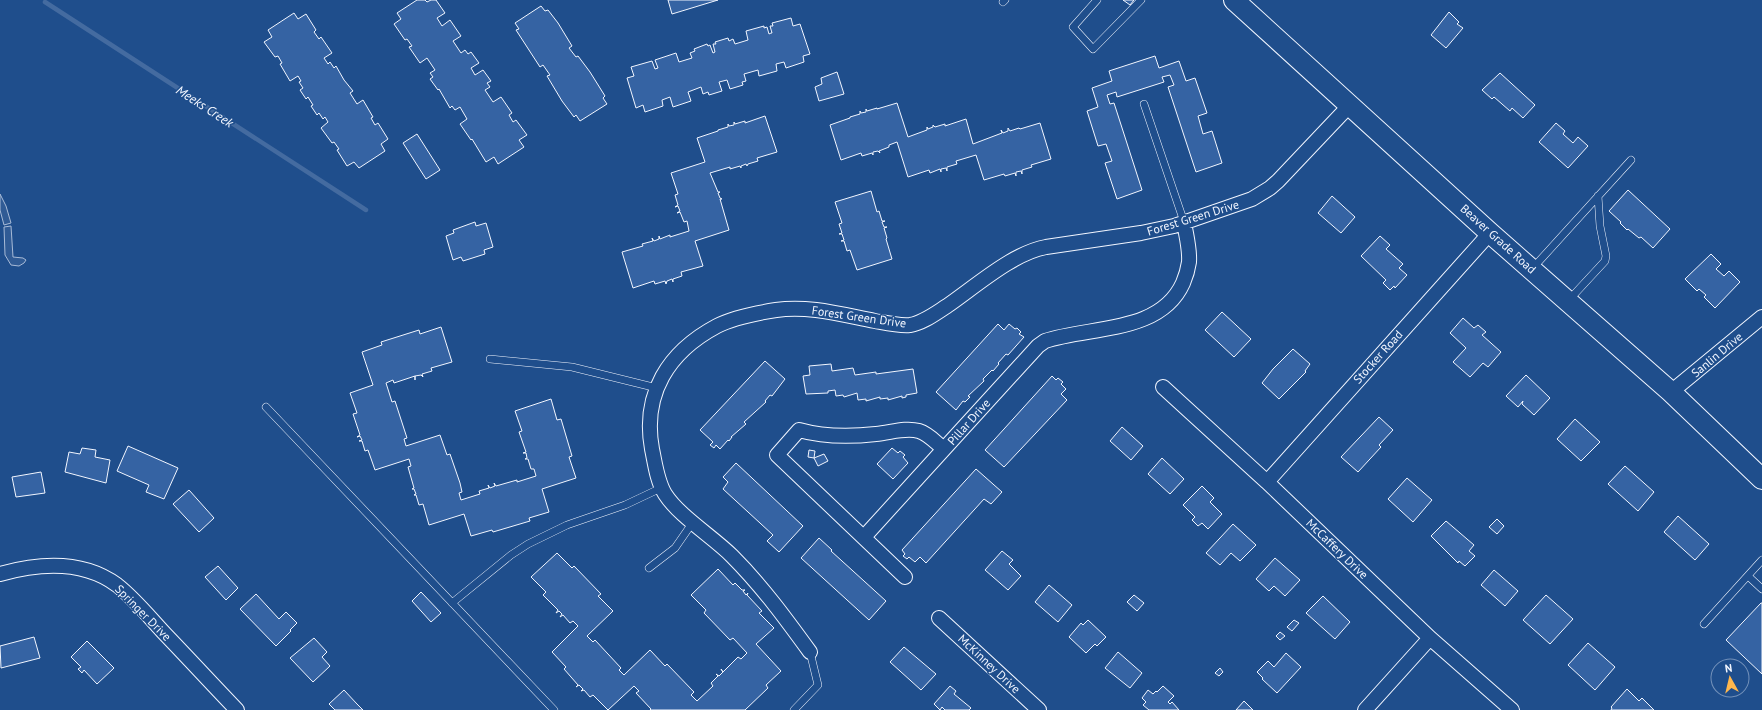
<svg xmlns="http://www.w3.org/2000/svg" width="1762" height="710" font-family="'PT Sans',sans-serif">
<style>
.green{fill:#305b95;stroke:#a8bbd7}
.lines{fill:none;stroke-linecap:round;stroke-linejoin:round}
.stream{stroke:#446ba0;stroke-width:4.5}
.building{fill:#3563a3;stroke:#f2f6ff}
.service-casing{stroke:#f2f6ff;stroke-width:8}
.minor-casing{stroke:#f2f6ff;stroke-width:16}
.secondary-casing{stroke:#f2f6ff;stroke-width:22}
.service{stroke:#1f4e8c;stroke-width:7}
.minor{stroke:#1f4e8c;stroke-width:14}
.secondary{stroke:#1f4e8c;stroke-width:20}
.labels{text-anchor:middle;stroke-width:3;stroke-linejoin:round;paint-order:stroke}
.street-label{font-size:12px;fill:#f2f6ff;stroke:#1f4e8c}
.water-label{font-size:13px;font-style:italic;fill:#f2f6ff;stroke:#1f4e8c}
</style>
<rect width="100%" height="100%" fill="#1f4e8c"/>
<!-- green -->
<path class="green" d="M0 194 6 206 11 223 4 225 0 210Z
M11 226 13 257 23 258 26 260 24 263 19 266 11 265 5 255 4 227Z"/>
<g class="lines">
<!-- stream -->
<path class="stream" d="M45 2 366 210"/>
</g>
<!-- building -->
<path class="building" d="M417 0H425L427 2 431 0H436L445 13 437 18 442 26 450 20 461 36 453 41 461 53 465 50 468 54 471 52 479 63 471 68 475 75 483 70 491 81 487 83 490 87 485 90 493 102 501 97 512 113 509 115 513 122 516 120 527 135 519 140 524 147 498 164 494 157 486 162 472 139 471 140 460 124 467 119 460 107 455 110 452 106 450 108 439 89 438 90 430 79 433 77 430 73 435 70 427 58 420 63 409 47 412 46 407 39 405 40 394 24 401 19 397 13Z
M668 0H718L672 14Z
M1123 0H1134L1130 5Z
M541 6 545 11 548 10 558 23 572 46 569 48 576 57 578 56 590 72 605 96 603 98 607 104 580 121 576 115 574 117 562 101 547 76 550 75 543 65 540 67 516 30 519 29 515 23Z
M1449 12 1459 22 1457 24 1463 28 1446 48 1431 35Z
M294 13 298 19 306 14 316 30 314 32 319 39 321 37 332 53 324 58 328 64 330 62 334 68 336 66 344 80 353 91 350 93 357 104 363 100 373 117 371 118 375 125 378 123 388 139 381 144 385 151 359 168 354 162 347 166 337 150 339 149 334 142 332 143 321 128 328 122 325 117 323 119 319 113 317 115 311 106 313 105 308 97 306 99 300 90 303 88 299 82 301 81 298 76 290 81 280 64 282 63 278 56 275 57 264 42 272 37 268 30Z
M791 18 793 26 800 24 810 54 803 56 804 62 786 68 784 62 776 64 777 71 759 76 758 70 744 74 746 81 742 82 743 85 730 89 727 80 719 82 722 91 709 95 708 92 703 94 701 87 688 92 691 101 673 107 670 97 662 100 663 106 645 112 643 105 636 108 627 78 634 76 631 67 652 61 655 69 658 68 655 60 676 53 679 62 692 58 690 53 695 51 694 49 707 44 708 46 710 45 713 53 715 52 713 44H716L715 42 728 38 729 41 733 39 735 44 748 40 746 31 764 26V28L767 27 769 34 771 33H772L770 26H773L772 23Z
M1155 56 1159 68 1179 61 1186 81 1195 78 1207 113 1198 116 1203 134 1212 131 1222 163 1196 172 1168 87 1174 85 1170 75 1162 77 1164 82 1117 97 1116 92 1107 95 1110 104 1114 103 1142 190 1117 199 1105 163 1112 161 1106 144 1098 146 1087 111 1098 107 1092 88 1112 81 1109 71Z
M837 72 844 94 819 101 815 87 822 84 821 78Z
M1500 73 1535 105 1523 118 1512 108 1510 111 1494 97 1492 99 1482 90Z
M897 103 908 137 927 130V127L928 129 933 127V125L935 127 945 124V126L966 119 973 144 1002 133 1001 130 1003 133 1008 131V128L1010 131 1019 128 1020 129 1040 123 1051 159 1031 165 1032 167 1022 170V174L1021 171 1016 172V176L1015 173 1005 176 1004 174 984 180 976 155 956 161 957 164 947 167V171L946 168 941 169V172L940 169 930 173 929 170 908 177 897 142 889 145V147L879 151 880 153 878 151 873 152V155L872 153 862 156 861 153 841 160 830 125 850 118V117L860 114V111L861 113 866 112V109L867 111 877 108V109Z
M765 116 777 152 757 158 758 161 748 164 747 166 746 164 741 166V168L740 166 730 169V167L710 173 718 192H720L718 193 720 198 722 199H720L729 230 695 241 703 266 681 272 682 276 673 279V282L672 279 667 281 666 284 665 281 655 284 654 281 633 288 622 252 643 246 642 244 653 241 652 238 654 241 659 239V236L660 239 670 235V237L689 231 687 221 684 222 680 212 677 213 680 211 678 206 675 207 678 205 675 195 678 194 671 173 705 162 697 138 718 131V130L728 127V124L729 126 734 125V122L735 124 745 121V123Z
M1556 123 1565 131 1563 134 1573 143 1578 137 1588 146 1568 168 1539 142Z
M417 134 440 170 426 179 403 143Z
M1628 190 1670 229 1653 248 1641 237 1639 238 1628 229 1627 230 1620 223 1621 222 1609 211Z
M871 191 877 212 879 211 882 221H885L882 222 884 227H887L884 228 887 238 886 239 892 259 857 270 850 250 847 251 844 241H841L844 240 842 234H839L842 233 839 224 842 223 835 202Z
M1332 196 1355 217 1341 233 1318 213Z
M475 222 476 226 486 223 493 247 484 250 485 254 463 261 461 257 453 260 446 236 454 233 453 230Z
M1380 236 1390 245 1386 249 1403 264 1399 268 1407 275 1395 288 1394 286 1390 290 1383 283 1386 280 1361 256Z
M1711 254 1721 264 1716 269 1724 276 1729 271 1740 282 1715 308 1704 297 1706 295 1699 289 1697 291 1685 279Z
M1222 312 1251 339 1234 357 1205 330Z
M1463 318 1474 328 1478 325 1486 332 1482 335 1501 352 1488 367 1483 363 1470 377 1453 362 1466 348 1450 333Z
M998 324 1004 330 1009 324 1015 329 1017 328 1021 332 1019 334 1024 337 1008 355 1006 354 998 363 999 364 993 371 992 370 983 379 984 381 968 396 970 397 965 402 963 401 956 410 936 392Z
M441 327 452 362 431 368 432 371 422 374 423 377 421 375 415 376V380V376L394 383 393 380 386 383 392 402 395 401 407 438 404 439 406 446 440 435 447 455 450 454 460 483 462 492 459 493 461 500 480 494 479 491 489 488 488 485 490 488 495 486 494 483 496 486 517 480V482L536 476 534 469H531L528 459H525L527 458 526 453H523L526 452 519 432 522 431 515 411 551 399 557 420 561 419 572 456 569 457 576 478 542 489 549 512 529 518 530 521 493 532 492 530 471 536 464 514 429 525 423 504 419 505 416 495H414L416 494 414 489H412L414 488 408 467 411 466 409 459 375 470 368 450 365 451 362 441H359L362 440 360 436 357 437 360 435 353 414 357 413 350 393 373 385 362 352 382 345 381 342 419 330 420 334Z
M1293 349 1310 364 1305 371 1306 372 1279 399 1262 383 1273 369Z
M765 361 785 379 772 396 770 395 765 401 766 402 744 422 746 424 731 437H732L729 441 728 440 720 449 716 445 714 448 710 445 713 442 700 430Z
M831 364 832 371 853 368 855 375 876 372V374L913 369 917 393 906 395V397L902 398V396L888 400V398L880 399V397L866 401V399L858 400 857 393 844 397 843 395 836 396 835 390 828 391V393L806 394 803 376 810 375 809 366Z
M1526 375 1550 398 1534 415 1522 404 1523 401 1518 407 1506 396Z
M1052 376 1056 380 1058 378 1063 382 1061 384 1066 389 1061 394 1067 400 1004 467 985 450Z
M1379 417 1393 430 1379 445 1381 447 1358 472 1341 457Z
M1575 419 1600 442 1581 461 1557 439Z
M1122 427 1143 446 1131 460 1110 441Z
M128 446 178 468 164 499 146 492 149 485 117 471Z
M82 448 96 450 95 457 110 460 106 483 65 472 69 452 80 454Z
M892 448 898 453 900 451 905 455 903 457 908 463 893 479 877 464Z
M809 450 815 451 814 458 808 457Z
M824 454 828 461 818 466 814 458Z
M1162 458 1184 479 1170 494 1148 474Z
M736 463 803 526 779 552 767 541 773 535 723 489 728 482 723 477Z
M1625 466 1654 492 1638 511 1608 484Z
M976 469 1002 492 991 504 984 499 926 563 920 557 915 562 909 557 907 559 903 556 905 554 902 550Z
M41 472 45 493 16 497 12 477Z
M1407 478 1432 500 1413 522 1388 499Z
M1202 486 1214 498 1210 502 1222 514 1208 529 1202 523 1198 526 1192 520 1195 517 1183 505Z
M189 490 214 518 199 532 173 504Z
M1678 516 1709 544 1695 560 1664 532Z
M1497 519 1504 526 1497 534 1489 527Z
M1446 521 1474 545 1469 551 1475 556 1465 566 1459 561 1458 563 1431 536Z
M1233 524 1256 545 1240 561 1231 553 1220 565 1206 553Z
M819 538 832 550 831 551 886 601 869 620 801 558Z
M1002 551 1013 560 1009 564 1021 576 1008 590 985 570Z
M557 553 572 568 574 566 601 594 598 596 613 611 587 636 593 642 595 640 621 668 619 670 624 675 650 650 665 666 667 664 694 692 691 695 697 701 713 686 711 683 718 676 716 674 719 676 723 672 721 669 723 672 738 657 741 659 747 653 733 638 730 640 704 613 706 610 691 595 718 569 733 585 735 583 742 590H745L743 591 746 595 748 593 747 595 762 611 759 613 774 628 756 644 781 671 766 685 768 688 745 710H650L651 709 636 693 639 691 634 686 608 710 593 695 590 697 584 690 581 691 583 689 579 685 576 687 578 685 564 669 566 667 552 652 578 626 573 621 570 623 563 615 560 617 562 614 559 611 556 613 558 610 543 595 546 592 531 577Z
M1275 558 1300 580 1285 596 1274 586 1269 591 1256 579Z
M218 566 238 588 226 600 205 577Z
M1494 570 1518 591 1505 606 1481 585Z
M1049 585 1072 605 1058 622 1035 602Z
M421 592 441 613 431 622 412 601Z
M256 594 279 619 286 612 297 623 290 630 291 631 276 646 240 609Z
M1134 595 1144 603 1137 611 1127 602Z
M1546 595 1573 619 1550 644 1523 620Z
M1323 596 1350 622 1335 639 1306 613Z
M1761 603H1762V674L1726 640Z
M1088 620 1106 637 1097 646 1095 644 1086 653 1069 637 1081 623 1083 625Z
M1294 620 1299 623 1292 631 1287 627Z
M1280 632 1285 636 1280 640 1276 636Z
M34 637 40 658 1 668 0 646Z
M314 638 327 652 322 657 330 666 313 682 290 658Z
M87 641 114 668 97 684 84 670 82 673 78 669 81 667 71 657Z
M1588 643 1615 667 1595 690 1568 665Z
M904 647 936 674 921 690 890 662Z
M1118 652 1142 673 1130 688 1105 668Z
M1286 653 1301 667 1277 693 1262 679 1263 678 1257 672 1268 661 1274 667Z
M1220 668 1223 672 1219 676 1215 673Z
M950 686 956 691 954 694 971 708 969 710H945L942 707 940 710 934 704Z
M1163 686 1174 696 1168 702 1170 704 1172 702 1179 710H1149L1143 705 1146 702 1142 698 1148 690 1153 694 1156 691 1157 692Z
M1627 689 1639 701 1642 698 1654 710H1611L1612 708 1611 707Z
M344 690 357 704 363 710H335L329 704Z
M1244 701 1253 710H1236Z"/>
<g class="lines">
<defs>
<path id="service" d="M1097 0 1073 27 1093 49 1141 0
M1003 2 1005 0
M1144 104 1184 222
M1532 269 1631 160
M1568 301 1605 261 1606 256 1600 226 1598 196
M490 359 572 367 657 388
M266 407 554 710
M649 568 675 548 693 522
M1748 576 1762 589
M452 603 511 555 528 544 567 525 625 505 661 488
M1704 624 1762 560
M794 710 818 685 810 652"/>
<path id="minor" d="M1163 387 1267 482 1430 638 1512 710
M1671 392 1762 317
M1267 482 1490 233
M864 537 944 449
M0 574C39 563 83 560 117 585 135 599 150 618 166 635 190 660 213 685 237 710
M905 577 777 455 799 430C824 437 850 437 876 434 890 433 905 427 919 431 929 434 936 443 944 449L1038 346 1045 341C1090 326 1160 334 1183 283 1186 276 1188 269 1189 262 1190 249 1186 235 1184 222
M939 618 1039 710
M810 652C786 619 762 586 732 556 713 537 679 516 665 494 657 481 655 463 652 449 642 394 668 352 717 326 734 317 757 313 776 310 809 305 843 315 875 321 886 323 899 326 910 325 923 323 936 313 947 306 976 286 1013 253 1046 247L1141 233 1174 226 1252 199 1270 188 1278 181 1350 105
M1365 710 1430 638"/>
<path id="secondary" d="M1234 0 1490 233 1671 392 1762 479"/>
</defs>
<!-- service casing -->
<use href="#service" class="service-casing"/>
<!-- minor casing -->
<use href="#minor" class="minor-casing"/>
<!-- secondary casing -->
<use href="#secondary" class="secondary-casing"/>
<!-- service -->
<use href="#service" class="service"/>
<!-- minor -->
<use href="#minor" class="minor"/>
<!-- secondary -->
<use href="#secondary" class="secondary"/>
</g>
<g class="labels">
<!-- street labels -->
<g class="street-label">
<text transform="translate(1193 218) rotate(-17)" y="4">Forest Green Drive</text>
<text transform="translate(1498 239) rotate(42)" y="4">Beaver Grade Road</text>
<text transform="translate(859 317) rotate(8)" y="4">Forest Green Drive</text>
<text transform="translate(1717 355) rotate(-40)" y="4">Sanlin Drive</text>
<text transform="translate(1378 357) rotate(-48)" y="4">Stocker Road</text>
<text transform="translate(969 422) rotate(-48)" y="4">Pillar Drive</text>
<text transform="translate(1337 549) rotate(44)" y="4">McCaffery Drive</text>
<text transform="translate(143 613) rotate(45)" y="4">Springer Drive</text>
<text transform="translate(989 664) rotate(43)" y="4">McKinney Drive</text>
</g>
<!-- water labels -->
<g class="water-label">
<text transform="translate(205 106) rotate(33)" y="5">Meeks Creek</text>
</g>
</g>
<!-- north arrow -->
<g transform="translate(1730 678) rotate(352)"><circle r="19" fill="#1f4e8c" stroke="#7391ba"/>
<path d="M0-3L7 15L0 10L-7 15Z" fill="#ffb74d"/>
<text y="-6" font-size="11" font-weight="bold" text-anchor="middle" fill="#f2f6ff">N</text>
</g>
</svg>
